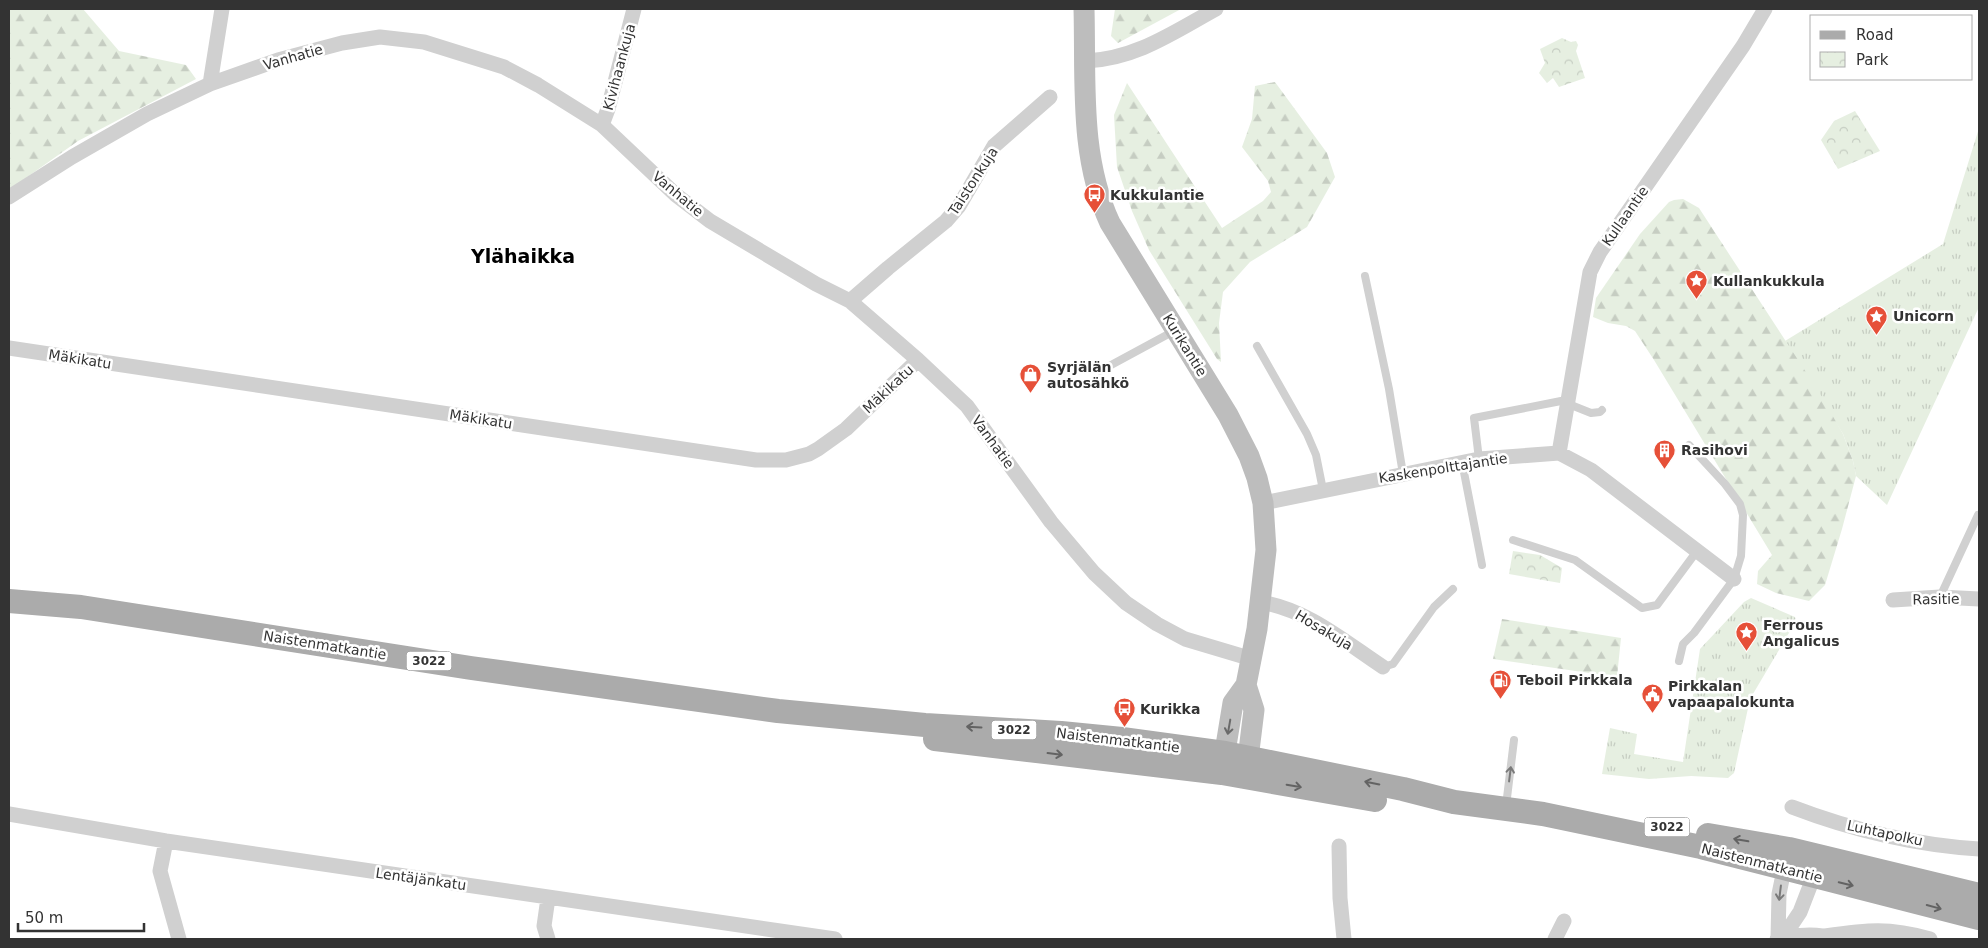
<svg xmlns="http://www.w3.org/2000/svg" width="1988" height="948" font-family="'DejaVu Sans',sans-serif">
<style>
.grass{fill:url(#grass-tufts)}
.forest{fill:url(#forest-firs)}
.park{fill:url(#park-crowns)}
.lines{fill:none;stroke-linecap:round;stroke-linejoin:round}
.lane{stroke:#d0d0d0;stroke-width:8}
.street{stroke:#d0d0d0;stroke-width:15}
.secondary{stroke:#bdbdbd;stroke-width:21}
.primary{stroke:#ababab;stroke-width:24}
.oneway{stroke:#636363}
.oneway2{stroke:#6a6a6a}
.oneway3{stroke:#7a7a7a}
.labels{text-anchor:middle;stroke-width:5;stroke-linejoin:round;paint-order:stroke}
.shield{fill:#fff;stroke:#707070;stroke-width:1}
.shield-label{font-size:12px;font-weight:bold;fill:#333}
.street-label{font-size:14px;fill:#333;stroke:#fff}
.poi-label{font-size:14px;font-weight:bold;fill:#333;stroke:#fff;text-anchor:start}
.district-label{font-size:19px;font-weight:bold;fill:#000;stroke:#fff}
</style>
<defs>
<pattern id="grass-tufts" width="24" height="20" patternUnits="userSpaceOnUse" patternTransform="scale(1.25)"><rect width="24" height="20" fill="#e6efe1"/><path d="M3 7l-1-3M5 7V3M7 7l1-3M15 17l-1-3M17 17v-4M19 17l1-3" fill="none" stroke="#c6cdc2"/></pattern>
<pattern id="forest-firs" width="22" height="20" patternUnits="userSpaceOnUse" patternTransform="scale(1.25)"><rect width="22" height="20" fill="#e6efe1"/><path d="M5 1l3.5 6h-7zM16 11l3.5 6h-7z" fill="#c6cdc2"/></pattern>
<pattern id="park-crowns" width="20" height="18" patternUnits="userSpaceOnUse" patternTransform="scale(1.25)"><rect width="20" height="18" fill="#e6efe1"/><path d="M2 6a3 3 0 1 1 6 0M12 15a3 3 0 1 1 6 0" fill="none" stroke="#c6cdc2"/></pattern>
</defs>
<rect width="100%" height="100%" fill="#fff"/>
<!-- grass -->
<path class="grass" d="M1979 128V307L1887 505 1856 476 1853 461 1843 434 1785 341 1943 244Z
M1751 598 1795 617 1796 621 1750 699 1734 773 1728 778 1691 776 1649 779 1602 774 1610 728 1637 734 1634 754 1683 762 1700 649 1744 602Z"/>
<!-- forest -->
<path class="forest" d="M9 9H83L119 51 186 65 196 79 78 141 9 190Z
M1115 9H1181L1118 43 1111 36Z
M1275 82 1327 153 1335 177 1307 227 1250 262 1223 292 1219 323 1221 362 1217 359 1149 250 1132 211 1117 167 1114 115 1127 83 1222 228 1263 201 1271 192 1268 181 1242 147 1252 119 1255 86Z
M1683 199 1699 208 1819 392 1843 434 1853 461 1856 476 1842 529 1825 585 1809 601 1776 593 1757 584 1758 571 1772 555 1654 360 1635 331 1626 326 1608 323 1593 317 1596 298 1640 234 1669 202 1674 200Z
M1502 619 1621 638 1617 677 1493 659Z"/>
<!-- park -->
<path class="park" d="M1562 38 1571 42 1576 41 1578 45 1576 51 1585 78 1559 87 1553 78 1547 83 1539 73 1545 63 1540 49Z
M1855 111 1880 151 1838 169 1821 140 1834 121Z
M1513 551 1540 555 1562 568 1560 583 1509 574Z"/>
<g class="lines">
<!-- lane -->
<path class="lane" d="M1365 276 1389 389 1403 474
M1257 346 1307 434 1316 455 1323 490
M1100 371 1174 331
M1479 459 1474 418 1561 401 1591 413 1600 412 1602 410
M1462 462 1482 565
M1513 540 1575 560 1642 608 1657 605 1697 551
M1940 597 1978 515
M1679 661 1683 644 1694 633 1734 579 1741 556 1743 515 1740 504 1725 484 1689 445
M1383 667 1393 664 1434 607 1453 589
M1506 806 1514 740"/>
<!-- street -->
<path class="street" d="M1086 61C1136 59 1174 32 1216 9
M210 84 222 9
M602 125 608 109 634 9
M9 197 72 157 147 114 210 84 278 60 342 43 380 37 424 42 504 67 538 85 602 125 676 195 710 221 816 284 850 301 918 360 967 406 1051 522 1094 573 1126 603 1157 624 1185 639 1252 659
M850 301 888 268 946 221 959 206 994 146 1050 97
M9 348 756 460H786L809 454 818 449 846 429 918 360
M1559 453 1590 272 1600 252 1743 46 1765 9
M1263 503 1479 459 1559 453 1591 470 1734 579
M1893 600 1940 597 1979 599
M1260 602C1307 609 1345 642 1383 667
M1792 807C1852 830 1916 845 1979 849
M9 814 166 841 835 939
M166 841 160 871 179 939
M1339 846 1340 898 1344 939
M1825 936C1867 930 1889 927 1930 939
M1778 938 1779 894 1786 860
M1778 938C1796 936 1815 932 1833 939
M548 939 544 926 548 898
M1555 939 1564 921
M1777 939 1792 924 1800 912 1817 868"/>
<!-- secondary -->
<path class="secondary" d="M1084 9C1086 81 1079 156 1110 223L1228 415 1249 456 1257 478 1263 503 1266 550 1257 629 1246 685 1233 703 1222 770
M1246 685 1254 710 1246 775"/>
<!-- primary -->
<path class="primary" d="M9 601 81 607 471 668 778 711 925 725 1061 733 1122 739 1225 753 1403 789 1454 802 1543 814 1701 847 1979 918
M935 739 1222 773 1375 800
M1708 835 1789 849 1979 895"/>
</g>
<!-- one-way arrows -->
<defs><path id="oneway-shaft" d="M-6 0H5M1.5-3L5.5 0L1.5 3" fill="none" stroke-width="1.6" stroke-linecap="round" stroke-linejoin="round" transform="scale(1.25)"/></defs>
<g class="oneway">
<use href="#oneway-shaft" transform="translate(974 727) rotate(-177)"/>
<use href="#oneway-shaft" transform="translate(1055 754) rotate(7)"/>
<use href="#oneway-shaft" transform="translate(1372 783) rotate(-169)"/>
<use href="#oneway-shaft" transform="translate(1294 786) rotate(10)"/>
<use href="#oneway-shaft" transform="translate(1741 840) rotate(-170)"/>
<use href="#oneway-shaft" transform="translate(1846 884) rotate(14)"/>
<use href="#oneway-shaft" transform="translate(1934 907) rotate(15)"/>
</g>
<use class="oneway2" href="#oneway-shaft" transform="translate(1229 727) rotate(100)"/>
<g class="oneway3">
<use href="#oneway-shaft" transform="translate(1510 774) rotate(-83)"/>
<use href="#oneway-shaft" transform="translate(1780 893) rotate(97)"/>
</g>
<!-- icons -->
<defs>
<symbol id="bus-pin" viewBox="-11 -11 22 30"><path d="M0 17L-7.5 6A9.5 9.5 0 1 1 7.5 6Z" fill="#e65038" stroke="#fff"/><path d="M-5-6H5V4H4V6H2V4H-2V6H-4V4H-5ZM-3.5-4V0h7V-4ZM-3.5 1.2v1.5H-2V1.2ZM2 1.2v1.5H3.5V1.2Z" fill="#fff"/></symbol>
<symbol id="sight-pin" viewBox="-11 -11 22 30"><path d="M0 17L-7.5 6A9.5 9.5 0 1 1 7.5 6Z" fill="#e65038" stroke="#fff"/><path d="M0-6L1.8-2.2L6-1.7L2.9 1.2L3.7 5.4L0 3.3L-3.7 5.4L-2.9 1.2L-6-1.7L-1.8-2.2Z" fill="#fff"/></symbol>
<symbol id="shop-pin" viewBox="-11 -11 22 30"><path d="M0 17L-7.5 6A9.5 9.5 0 1 1 7.5 6Z" fill="#e65038" stroke="#fff"/><path d="M-5-2.5h2.3a2.7 3.5 0 0 1 5.4 0H5L5.5 6h-11ZM-1.5-2.5h3a1.5 2.3 0 0 0-3 0Z" fill="#fff"/></symbol>
<symbol id="building-pin" viewBox="-11 -11 22 30"><path d="M0 17L-7.5 6A9.5 9.5 0 1 1 7.5 6Z" fill="#e65038" stroke="#fff"/><path d="M-4-6H4V6H1V3H-1V6H-4ZM-2.5-4.3h1.7v1.8h-1.7ZM.8-4.3h1.7v1.8H.8ZM-2.5-1h1.7V.8h-1.7ZM.8-1h1.7V.8H.8Z" fill="#fff"/></symbol>
<symbol id="fuel-pin" viewBox="-11 -11 22 30"><path d="M0 17L-7.5 6A9.5 9.5 0 1 1 7.5 6Z" fill="#e65038" stroke="#fff"/><path d="M-5.5-6h7V0h2V4h1.3V-2.5L3-4.5l.8-.8L6-3V5H2.5V1h-1V6h-7ZM-4.2-4.7v3.2H.2V-4.7Z" fill="#fff"/></symbol>
<symbol id="civic-pin" viewBox="-11 -11 22 30"><path d="M0 17L-7.5 6A9.5 9.5 0 1 1 7.5 6Z" fill="#e65038" stroke="#fff"/><path d="M-.6-6.5H3V-4.5H.6V-3L4-1V1h2V6H-6V1h2V-1L-.6-3ZM-1.2 2.5V6h2.4V2.5Z" fill="#fff"/></symbol>
</defs>
<g fill-rule="evenodd">
<use href="#bus-pin" x="1082" y="182" width="25" height="34"/>
<use href="#sight-pin" x="1684" y="268" width="25" height="34"/>
<use href="#sight-pin" x="1864" y="304" width="25" height="34"/>
<use href="#shop-pin" x="1018" y="362" width="25" height="34"/>
<use href="#building-pin" x="1652" y="438" width="25" height="34"/>
<use href="#sight-pin" x="1734" y="620" width="25" height="34"/>
<use href="#fuel-pin" x="1488" y="668" width="25" height="34"/>
<use href="#civic-pin" x="1640" y="682" width="25" height="34"/>
<use href="#bus-pin" x="1112" y="696" width="25" height="34"/>
</g>
<g class="labels">
<!-- shield labels -->
<g class="shield">
<rect x="406.5" y="651.5" width="45" height="19" rx="4"/>
<rect x="991.5" y="720.5" width="45" height="19" rx="4"/>
<rect x="1644.5" y="817.5" width="45" height="19" rx="4"/>
</g>
<g class="shield-label">
<text x="429" y="665">3022</text>
<text x="1014" y="734">3022</text>
<text x="1667" y="831">3022</text>
</g>
<!-- street labels -->
<g class="street-label">
<text transform="translate(293 57) rotate(-16)" y="5">Vanhatie</text>
<text transform="translate(619 67) rotate(-75)" y="5">Kivihaankuja</text>
<text transform="translate(973 181) rotate(-57)" y="5">Taistonkuja</text>
<text transform="translate(678 194) rotate(40)" y="5">Vanhatie</text>
<text transform="translate(1625 216) rotate(-55)" y="5">Kullaantie</text>
<text transform="translate(1185 345) rotate(58)" y="5">Kurikantie</text>
<text transform="translate(80 359) rotate(9)" y="5">Mäkikatu</text>
<text transform="translate(888 389) rotate(-43)" y="5">Mäkikatu</text>
<text transform="translate(481 419) rotate(9)" y="5">Mäkikatu</text>
<text transform="translate(993 442) rotate(54)" y="5">Vanhatie</text>
<text transform="translate(1443 468) rotate(-9)" y="5">Kaskenpolttajantie</text>
<text transform="translate(1936 599) rotate(-1)" y="5">Rasitie</text>
<text transform="translate(1324 630) rotate(31)" y="5">Hosakuja</text>
<text transform="translate(325 645) rotate(9)" y="5">Naistenmatkantie</text>
<text transform="translate(1118 740) rotate(7)" y="5">Naistenmatkantie</text>
<text transform="translate(1885 833) rotate(12)" y="5">Luhtapolku</text>
<text transform="translate(1762 863) rotate(14)" y="5">Naistenmatkantie</text>
<text transform="translate(421 879) rotate(8)" y="5">Lentäjänkatu</text>
</g>
<!-- poi labels -->
<g class="poi-label">
<text x="1110" y="200">Kukkulantie</text>
<text x="1713" y="286">Kullankukkula</text>
<text x="1893" y="321">Unicorn</text>
<text x="1047" y="372">Syrjälän<tspan x="1047" dy="16">autosähkö</tspan></text>
<text x="1681" y="455">Rasihovi</text>
<text x="1763" y="630">Ferrous<tspan x="1763" dy="16">Angalicus</tspan></text>
<text x="1517" y="685">Teboil Pirkkala</text>
<text x="1668" y="691">Pirkkalan<tspan x="1668" dy="16">vapaapalokunta</tspan></text>
<text x="1140" y="714">Kurikka</text>
</g>
<!-- district labels -->
<g class="district-label">
<text x="523" y="263">Ylähaikka</text>
</g>
</g>
<!-- border -->
<rect width="1988" height="948" fill="none" stroke="#333333" stroke-width="20"/>
<!-- legend -->
<rect x="1810" y="15" width="162" height="65" fill="#ffffff" stroke="#adadad"/>
<rect x="1820" y="31" width="25" height="8" fill="#ababab" stroke="#adadad"/>
<text x="1856" y="40" font-size="15" fill="#333333">Road</text>
<rect x="1820" y="52" width="25" height="15" fill="url(#park-crowns)" stroke="#adadad"/>
<text x="1856" y="65" font-size="15" fill="#333333">Park</text>
<!-- scale -->
<path d="M18 923v8h126v-8" fill="none" stroke="#333333" stroke-width="2.5"/>
<text x="25" y="923" font-size="15" fill="#333333" stroke="#ffffff" stroke-width="4" paint-order="stroke">50 m</text>
</svg>
